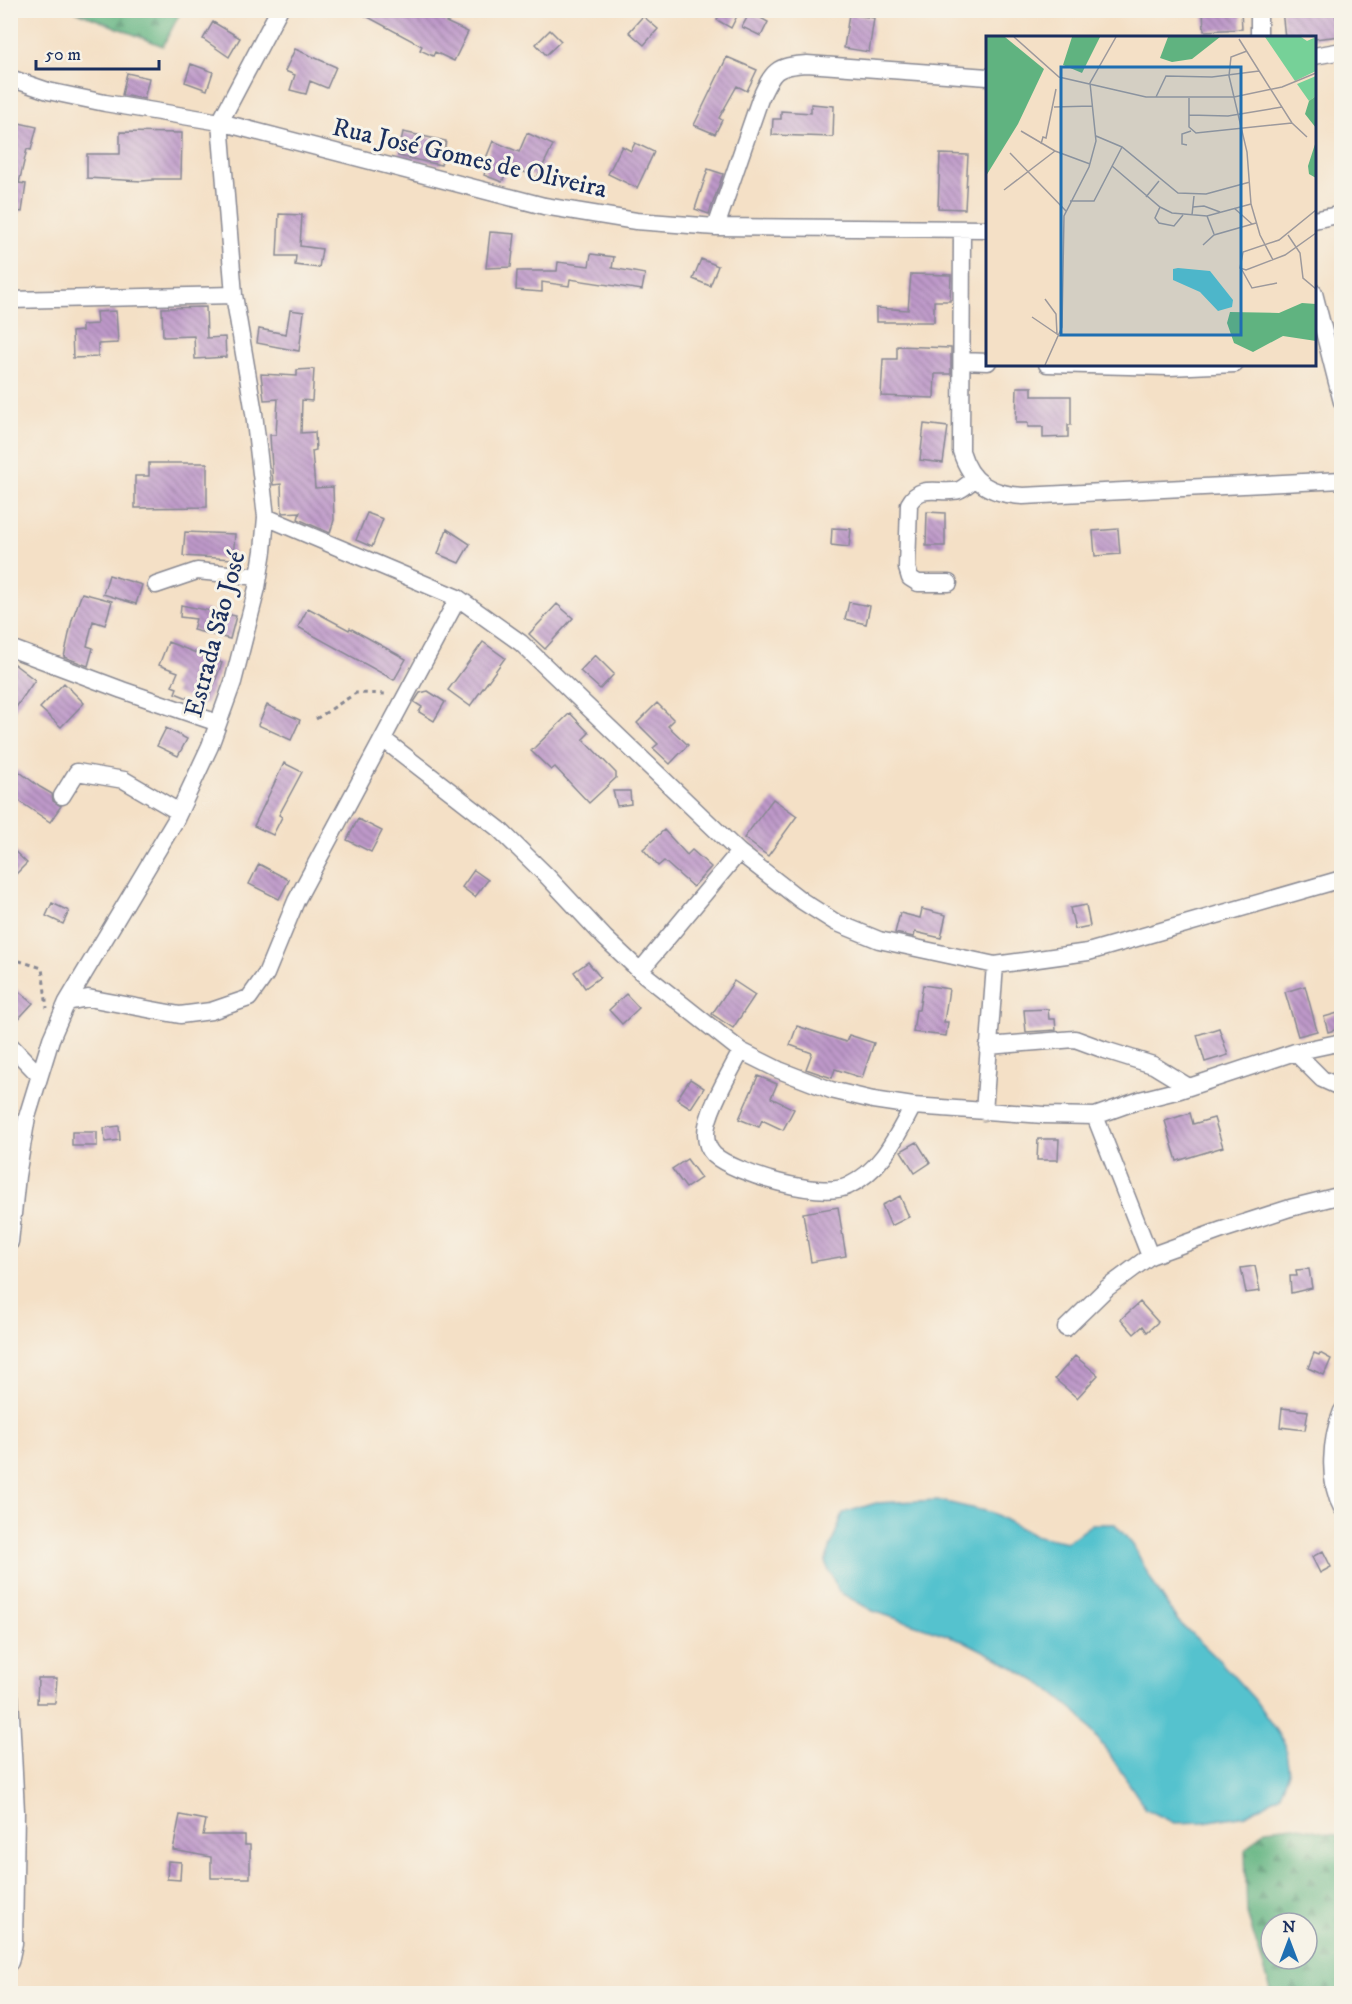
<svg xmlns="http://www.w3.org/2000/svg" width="1352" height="2004" font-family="'IM FELL DW Pica',serif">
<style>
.forest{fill:url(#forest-firs);stroke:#3e716f;stroke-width:1.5;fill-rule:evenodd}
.water{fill:#55c2ce;stroke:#387896;stroke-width:1.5}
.building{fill:url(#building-back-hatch)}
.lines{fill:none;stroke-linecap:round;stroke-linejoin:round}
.minor-casing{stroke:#888892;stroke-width:19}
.path{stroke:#888892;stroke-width:3;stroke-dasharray:4.5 4.5;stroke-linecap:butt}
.minor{stroke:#fff;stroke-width:16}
.labels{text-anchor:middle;stroke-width:6;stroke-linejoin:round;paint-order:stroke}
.street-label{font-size:26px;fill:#1b2f5e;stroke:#f7f3e8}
.inset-road{fill:none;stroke:#9d999c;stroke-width:1.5}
.view{fill:#1f6fb2;fill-opacity:0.15;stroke:#1f6fb2;stroke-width:3}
.inset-edge{fill:none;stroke:#1b2f5e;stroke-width:3}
</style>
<defs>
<pattern id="forest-firs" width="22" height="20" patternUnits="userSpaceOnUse" patternTransform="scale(1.5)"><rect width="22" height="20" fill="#60b380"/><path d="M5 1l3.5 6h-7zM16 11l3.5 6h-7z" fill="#4e926c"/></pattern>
<pattern id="building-back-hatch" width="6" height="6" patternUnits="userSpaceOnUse" patternTransform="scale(1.5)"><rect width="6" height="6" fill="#be99c9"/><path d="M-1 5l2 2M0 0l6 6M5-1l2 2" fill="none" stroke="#9a7da6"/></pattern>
</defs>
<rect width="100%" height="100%" fill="#f7f3e8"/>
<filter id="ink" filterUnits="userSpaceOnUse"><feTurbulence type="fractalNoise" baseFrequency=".0167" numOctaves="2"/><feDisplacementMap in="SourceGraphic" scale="12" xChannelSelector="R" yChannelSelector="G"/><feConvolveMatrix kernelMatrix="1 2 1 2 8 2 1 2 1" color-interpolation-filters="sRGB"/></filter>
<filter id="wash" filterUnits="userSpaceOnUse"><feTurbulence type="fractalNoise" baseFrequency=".008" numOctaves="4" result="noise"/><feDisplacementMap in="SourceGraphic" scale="24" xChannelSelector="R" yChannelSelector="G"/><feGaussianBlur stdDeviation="1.35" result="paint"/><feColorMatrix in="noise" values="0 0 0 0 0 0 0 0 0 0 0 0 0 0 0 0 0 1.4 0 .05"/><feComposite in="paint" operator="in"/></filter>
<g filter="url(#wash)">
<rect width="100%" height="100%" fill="#f4e0c6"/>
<!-- forest -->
<path class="forest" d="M75 11H181L163 46Z
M1294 1826 1341 1836V1993H1272L1247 1914 1245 1850 1265 1829ZM1271 1923H1307V1959H1271Z"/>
<!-- water -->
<path class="water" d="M937 1500 993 1513 1033 1535 1067 1542 1092 1524H1115L1133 1545 1153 1583 1177 1620 1218 1659 1255 1700 1285 1744 1289 1773 1279 1796 1246 1815 1204 1822 1174 1823 1146 1809 1110 1755 1080 1715 1043 1685 999 1659 962 1640 873 1611 839 1592 825 1562 843 1513 876 1503Z"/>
<g id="blocks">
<!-- building -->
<path class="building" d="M355 10H430L447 19 446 22 468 32 454 61 435 52 433 56 420 50 422 46Z
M722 10 737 16 731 28 717 20Z
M1203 10H1241L1242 29 1204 31Z
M1282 10H1335L1336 18 1341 17V36L1314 39 1285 38Z
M750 12 768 22 761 36 742 27Z
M849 14 874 18 869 52 844 48Z
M643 16 658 29 644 45 629 32Z
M213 22 240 38 229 57 203 39Z
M550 30 561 41 546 55 536 44Z
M295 49 336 67 327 88 310 81 306 94 290 90 295 75 285 71Z
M727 57 757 70 747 91 737 86 719 118 722 120 715 134 694 125Z
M191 64 213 72 207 90 185 82Z
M127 73 149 78 144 99 122 95Z
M811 104 834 106 833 137 772 135 773 119H781V111L811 113Z
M10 121 37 127 31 150 27 149 19 183 26 184 22 212 10 210Z
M120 132 182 133 181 179H153V180L142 181 87 178V154H120Z
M403 132 446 141 441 165 398 156Z
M527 133 553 145 537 178 509 165 502 182 484 175 486 169 482 168 493 141 519 152Z
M635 143 654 152 637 188 608 174 622 146 631 151Z
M940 154 968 155 965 209 938 208Z
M708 169 723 174 709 214 695 209Z
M279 214 302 215 300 246 322 249 319 268 295 265 296 256H277Z
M490 232 515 234 511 267 486 268Z
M591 254 614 257 612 268 645 274 642 290 570 279 569 286 542 282V292L516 290 517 271H557L558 262 589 266Z
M701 259 718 266 710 286 693 279Z
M911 274 951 275 950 301H934V322H876V308L908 310Z
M206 307 207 338 225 337 226 357 195 359 194 336 163 337 162 308Z
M290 310 304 312 299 351 257 343 259 329 286 334Z
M116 311 118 343 98 344V357L73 358 72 332 82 331V325L97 324 96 312Z
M897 346 951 348V374H935L934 398 881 396 883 359H897Z
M314 369 312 401 302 400 301 433 315 432 316 450 312 451 315 488 333 487 334 520 330 533 298 519 300 512 282 513 281 484 273 485 270 435H276L278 399 264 400 261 374 297 376V370Z
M1017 387H1032V396H1071V425H1068V437L1043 438V427H1028V423H1016Z
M924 424 948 427 943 463 920 460Z
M149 463H207V507L135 508V476H149Z
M927 512 945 513V546H926Z
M367 513 383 519 372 547 356 540Z
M832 528 851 529 849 547 831 545Z
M447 529 470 544 459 563 438 554Z
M1118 529 1120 554 1095 556 1093 531Z
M185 532 235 534 233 559 183 556Z
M109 575 142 585 136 604 103 594Z
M82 593 112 601 105 625 93 621 87 646 93 648 88 666 64 657 72 620Z
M849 602 870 606 866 624 845 619Z
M557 604 573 618 545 649 529 634Z
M181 605 236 616 230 639 193 630 196 619 180 617Z
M308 608 349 630 350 628 406 659 394 680 298 627Z
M168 642 222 663 206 705 175 693 177 688 172 686 178 672 159 665Z
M483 642 505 658 470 706 448 690Z
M595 655 614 674 600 689 580 671Z
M10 661 35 680 10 716Z
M64 683 84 703 61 727 40 708Z
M428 691 445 702 434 721 419 712 422 707 414 702 420 693Z
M657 703 674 720 668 726 688 745 670 764 653 748 658 744 637 723Z
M267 705 300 720 291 740 258 725Z
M570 713 589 733 583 739 616 773V778L589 803 555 767 551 770 531 751Z
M166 728 187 739 178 756 157 746Z
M284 763 302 772 279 815 282 817 273 835 254 826Z
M17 770 40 787 52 794 53 801 61 806 50 822 22 803 10 792V778Z
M613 791H630L631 804 617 806Z
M773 799 797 816 768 856 744 838Z
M358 819 382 831 371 852 347 840Z
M664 830 687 855 692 850 711 867 693 887 664 861 658 866 643 849Z
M10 847 27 863 10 880Z
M259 864 289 880 279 899 249 884Z
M474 870 488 880 475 897 462 887Z
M52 903 69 911 63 924 46 916Z
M1086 905 1090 926 1075 929 1070 908Z
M922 909 946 915 941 938 915 932 914 937 895 933 900 913 920 918Z
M588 962 600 977 585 988 574 972Z
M734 981 755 995 733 1028 712 1014Z
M10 984 33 1003 10 1028Z
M923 985 949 989 944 1022H948L946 1036 913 1032 916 1010H919Z
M1305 986 1317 1031 1298 1036 1285 992Z
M626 994 639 1008 622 1024 609 1010Z
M1048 1009 1049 1019H1055L1056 1030 1026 1032 1024 1010Z
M1338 1013 1341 1028 1328 1032 1324 1017Z
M797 1026 846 1042 849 1035 874 1043 862 1078 835 1069 832 1078 806 1069 812 1053 790 1045Z
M1219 1028 1228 1055 1205 1062 1197 1035Z
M758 1076 777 1084 771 1098 794 1109 783 1130 762 1120 759 1127 739 1119Z
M690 1079 704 1088 691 1108 677 1099Z
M1190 1113 1193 1124 1214 1118 1223 1147 1177 1161 1165 1121Z
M119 1126 120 1140 105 1142 104 1128Z
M72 1132H97V1146H72Z
M1038 1139H1059L1058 1160H1037Z
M917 1142 930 1163 915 1173 901 1151Z
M687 1159 701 1178 686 1188 672 1169Z
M900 1196 909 1217 891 1226 882 1205Z
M838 1207 846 1256 811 1262 803 1213Z
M1255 1266 1260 1291 1246 1293 1241 1268Z
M1309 1269 1312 1288 1291 1293 1290 1276H1297L1296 1270Z
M1140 1302 1158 1322 1147 1332 1143 1326 1134 1334 1121 1319Z
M1314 1353 1319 1355 1320 1353 1331 1359 1324 1375 1308 1368Z
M1075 1356 1098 1375 1077 1398 1055 1379Z
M1282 1408 1308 1411 1305 1430 1280 1427Z
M1323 1551 1331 1567 1320 1573 1312 1557Z
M38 1678H57L55 1703H37Z
M180 1815 206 1820 203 1835H245V1845H250V1878H211V1857L173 1850Z
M168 1861 181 1862 180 1880 167 1879Z"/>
</g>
</g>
<g filter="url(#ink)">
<use href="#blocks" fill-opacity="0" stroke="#888892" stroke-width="1.5"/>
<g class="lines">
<defs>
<path id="minor" d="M1259 10V38
M1314 56 1342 51
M10 78 48 91 105 103 220 122 544 206 636 221 716 227 988 229
M1314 220 1342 214
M716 227 760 99C773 71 775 66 807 64L988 77
M962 230 961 451C971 484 991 494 1023 496L1342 480
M1314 293 1342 402
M10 300 234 295
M962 361 988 362
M1047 364 1169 367 1235 364
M266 517 458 598 521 643 739 852 802 901 835 922 879 940 995 965 1088 952 1342 879
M949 583H918L910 578 907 568 909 504C921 482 940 495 959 490 964 488 970 482 975 479
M156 585 197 571 259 577
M10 648 122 690 218 723
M383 739 499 829 547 876 605 938 640 971 741 1051 779 1070 831 1090 873 1100 913 1106 1044 1115 1095 1116 1140 1100 1180 1090 1295 1052 1342 1042
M62 796 77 772 124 780 179 812
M640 971 739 852
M67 1002 88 998 180 1015 211 1011 249 998 266 974 296 901 458 598
M10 1045 39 1075
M988 1046 1075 1039 1105 1050 1153 1065 1189 1087
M741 1051C731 1071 706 1112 706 1134 706 1142 709 1150 714 1155 736 1174 821 1199 848 1186 882 1170 896 1137 913 1106
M1295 1052 1322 1079 1342 1088
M984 1112 995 965
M1095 1116 1150 1256
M10 1242 17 1176 27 1117 51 1039 67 1002 175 821 210 746 233 682 257 588 263 551 266 517 254 413 234 295 220 122 279 10
M1066 1328 1107 1288 1150 1256 1222 1230 1290 1208 1342 1195
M1342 1411C1331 1438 1327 1481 1342 1508
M10 1696 16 1811 14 1943 10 1962"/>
</defs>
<!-- minor casing -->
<use href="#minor" class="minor-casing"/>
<!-- path -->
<path class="path" d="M10 562 14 580 10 586
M316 719 356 693 388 694
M10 958 42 968 47 1008"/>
<!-- minor -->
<use href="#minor" class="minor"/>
</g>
</g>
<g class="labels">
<!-- street labels -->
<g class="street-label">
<text transform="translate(470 157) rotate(13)" y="9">Rua José Gomes de Oliveira</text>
<text transform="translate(214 634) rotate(-75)" y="9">Estrada São José</text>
</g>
</g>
<!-- overview -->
<g transform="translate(986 36)">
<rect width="330" height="330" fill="#f4e0c6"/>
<path d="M279 1H315L321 5 330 1V35L309 45ZM330 40V60L323 65 311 48Z" fill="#76d198"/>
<path d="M0 1H19L58 33 32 88 0 140ZM86 1H114L96 37 77 29ZM182 1H234L206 23 186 26 174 22ZM330 60V92L319 78 323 65ZM330 105V142L323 138 322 130ZM316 267 330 268V305L297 300 267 316 248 307 241 287 244 276 293 277Z" fill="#60b380"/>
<path d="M192 232 224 235 247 264 246 271 232 275 214 256 187 244V233Z" fill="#55c2ce"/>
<path class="inset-road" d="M28 1 73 41 160 61H248L296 51 330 37M253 3 306 87 321 101M261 15 245 21 243 40 261 116 265 168 274 199 287 224M170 61 180 40 226 41 273 35M203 62V91L210 97 306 87M68 71 106 70M203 79 242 80 296 71M35 95 69 115 104 128M110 100 136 111 192 157 220 158 264 146M55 108 57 101 60 102 70 53M201 109 196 108V98L205 95M24 117 80 175M126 130 174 171 186 177 221 180 265 168M18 154 69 115M160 161 173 145M84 165H108L136 111M174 171 169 182 173 187 188 190 197 179M207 171 218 170 234 176M248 172 266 188M330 174 293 204 257 216 254 232 260 234 299 219 330 197M206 179 208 160M221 180 228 198M302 199 314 217 317 242 330 253M217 209 228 199 270 187M256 234 266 252 291 247M59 263 70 278 71 298 74 300M46 281 71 298M59 329 76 291 78 180 103 131 110 105 104 47 130 1"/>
<path class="view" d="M75 31H255V299H75Z"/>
<rect width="330" height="330" class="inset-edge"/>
</g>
<!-- margin -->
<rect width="1352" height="2004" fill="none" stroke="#f7f3e8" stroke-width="36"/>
<!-- north arrow -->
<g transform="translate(1289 1941)"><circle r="28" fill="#f7f3e8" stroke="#9fa5b1" stroke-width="1.5"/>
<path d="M0-4.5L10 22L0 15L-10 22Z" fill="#1f6fb2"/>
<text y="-9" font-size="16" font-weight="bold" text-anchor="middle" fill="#1b2f5e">N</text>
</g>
<!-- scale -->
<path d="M36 60v9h123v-9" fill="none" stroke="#1b2f5e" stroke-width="3"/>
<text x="45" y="60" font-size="18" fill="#1b2f5e" stroke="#f7f3e8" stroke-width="4.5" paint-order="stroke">50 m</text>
</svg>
